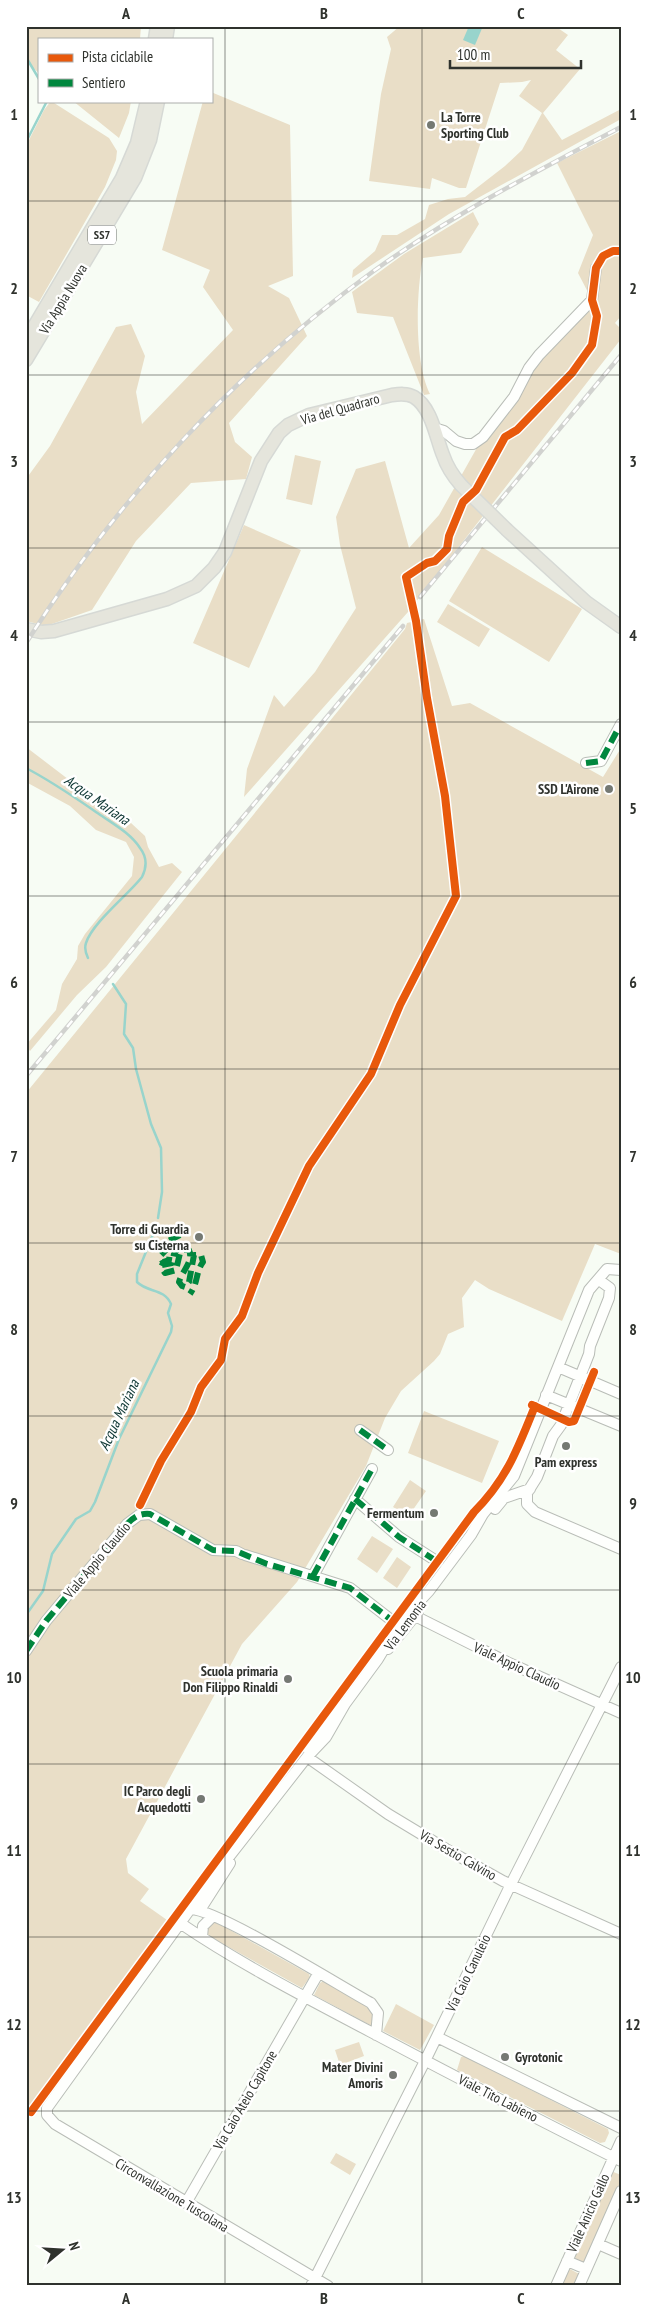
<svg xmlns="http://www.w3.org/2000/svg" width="647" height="2312" font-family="'PT Sans Narrow',sans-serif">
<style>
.green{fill:#e9dec7}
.water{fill:#98d4cc}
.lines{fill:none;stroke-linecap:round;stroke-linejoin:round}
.stream{stroke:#98d4cc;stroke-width:2.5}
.minor-casing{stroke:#b9bdb7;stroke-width:12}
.major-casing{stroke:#d6d9d5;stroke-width:15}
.minor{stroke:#fefffd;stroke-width:10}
.major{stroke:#e5e5dc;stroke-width:12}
.rail-casing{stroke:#d1d2cf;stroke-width:4.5}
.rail{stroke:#fff;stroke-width:2.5;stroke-dasharray:8;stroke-linecap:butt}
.major-bridge-casing{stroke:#d6d9d5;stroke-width:15;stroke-linecap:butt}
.major-bridge{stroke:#e5e5dc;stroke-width:12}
.quiet{stroke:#00873e;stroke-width:6;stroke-dasharray:12 6;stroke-linecap:butt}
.cycleway-casing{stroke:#fff;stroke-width:11}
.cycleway{stroke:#e8590c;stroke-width:8}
.grid{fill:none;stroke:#2f322d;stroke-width:1;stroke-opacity:0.55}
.poi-dot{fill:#757973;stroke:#fff;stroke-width:2}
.labels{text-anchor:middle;stroke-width:5;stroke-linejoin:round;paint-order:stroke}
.shield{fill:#fff;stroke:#6d706c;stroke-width:1}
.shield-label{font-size:12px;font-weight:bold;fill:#2f322d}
.poi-label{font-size:14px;font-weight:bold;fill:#2f322d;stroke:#fff;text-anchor:end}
.street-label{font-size:14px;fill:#2f322d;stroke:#fff}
.water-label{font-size:15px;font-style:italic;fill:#0d3633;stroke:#fff}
.neatline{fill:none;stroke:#2f322d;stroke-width:2}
.grid-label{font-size:16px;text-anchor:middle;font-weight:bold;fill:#2f322d}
</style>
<rect width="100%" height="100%" fill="#f7fcf4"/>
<!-- green -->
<path class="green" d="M26 26H141L140 39H39V73L26 62Z
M400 26H555L568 35 556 50 580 69 543 113 562 140 621 109V119L449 214 352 278 353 270 375 251 382 235H397L425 219 429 205 448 199 465 197 505 166 522 150 542 113 519 96 531 80 522 82 500 83 466 188H459L432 178 430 189 369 181 381 94 391 49 387 37Z
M211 92 290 125 293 276 268 286 289 298 307 336 229 423 235 442 252 457 246 479 191 483 136 541 92 610 46 626 26 621V479L50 446 116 327 131 324 145 356 136 392 142 424 233 330 203 287 210 270 162 250 203 101H211Z
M51 101 109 138 117 151 116 160 105 187 39 302 26 295V146L44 110Z
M73 101H131L129 113 119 138Z
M621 131V316L615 323 621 329V339L408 612 244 797 247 769 274 695 284 707 315 672 356 608 340 545 336 517 356 469 385 461 409 548 439 515 483 437 529 368 592 300 578 273 593 235 557 163Z
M473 212 479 224 461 253 423 258C416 293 414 362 430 394L424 395 393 317 357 313 352 292 404 254Z
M295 455 321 461 312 505 286 499Z
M244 525 301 550 249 668 193 643Z
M482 547 582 609 549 662 449 601Z
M448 604 490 629 479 647 437 622Z
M424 619 452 706 470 703 603 777 621 748V1254L595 1244 562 1321 489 1289 475 1280 462 1298 464 1327 448 1334 440 1354 434 1361 401 1391 385 1418 366 1466 297 1582 242 1644 126 1859 128 1873 149 1889 140 1901 167 1920 26 2122V1093L405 629 407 623Z
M26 747 81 789 131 823 145 836 148 847 159 867 172 863 182 872 106 967 77 995 30 1051 26 1045 56 1010 62 984 77 959 78 946 85 934 132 876 134 857 126 842 96 830 70 806 26 782Z
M424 1411 499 1441 482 1483 408 1453Z
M410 1480 426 1491 408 1517 393 1507Z
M372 1536 393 1549 377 1573 357 1559Z
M397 1557 411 1567 397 1588 383 1578Z
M214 1921 309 1974 310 1977 302 1988 207 1935 205 1929Z
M323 1981 372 2008V2026L314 1995 320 1983Z
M396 2004 434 2025 420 2050 383 2031Z
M359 2042 364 2056 340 2065 335 2050Z
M464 2056 608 2129 609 2133 605 2142 600 2143 457 2070 461 2057Z
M336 2153 356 2164 350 2175 330 2163Z
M611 2171 621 2175V2181L586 2260 582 2262 576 2259 574 2255Z
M568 2268 579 2274 574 2286H560Z"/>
<!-- water -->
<path class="water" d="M469 26H483L475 45 463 40Z"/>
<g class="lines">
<!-- stream -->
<path class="stream" d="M26 57 39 79
M26 142 47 101
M26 768C53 782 77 799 102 816 115 825 131 834 140 848 147 857 147 867 142 877 127 896 93 922 86 943 84 949 86 954 88 958
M113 984 126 1004 124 1034 133 1048 136 1069 151 1124 161 1148 162 1192 158 1218
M26 1615 43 1591 52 1554 76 1519 90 1511 95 1502 119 1439 171 1332 172 1326 168 1313 171 1304C164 1288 148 1293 137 1282V1274L156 1227"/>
<defs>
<path id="minor" d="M434 428 444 431 456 441 465 444H473L483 437 514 397 529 368 539 355 592 300 596 268
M586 763 601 761 621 724
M599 1280 610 1288 609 1298 590 1346 589 1354 561 1425 553 1436 537 1477 527 1493V1504L535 1512 621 1549
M558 1367 621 1394
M546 1395 621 1426
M360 1430 388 1450
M355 1499 399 1537 438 1562
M495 1509 504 1498 530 1489
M245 1555 350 1588 390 1619
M313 1576 372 1469
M415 1616 509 1663 621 1713
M388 1649 418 1612
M26 1651 46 1621 127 1524 139 1515 150 1514 213 1550 236 1551 242 1554
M309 1751C316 1733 327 1717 343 1705
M307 1757 388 1814 446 1849 503 1881 621 1934
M190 1909C215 1908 340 1986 371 2003L378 2013 376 2035
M200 1910 230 1863
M180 1923C240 1964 307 1998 371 2032 454 2076 537 2119 621 2161
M202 1937 203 1926 213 1916
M437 2037 621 2128
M186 2203 318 1974
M598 2244 621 2254
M567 2261 586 2269
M311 2286 425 2061 511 1884 621 1667
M328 2286 55 2124 47 2115V2108L214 1876 307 1757 326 1737 345 1704 378 1659 401 1621 429 1591 471 1535 483 1514 514 1476 589 1290 607 1269 621 1270
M556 2286 621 2141
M579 2286 621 2191"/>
<path id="major" d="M155 39 157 26
M166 39 168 26
M26 340 122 178 137 143 147 101
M26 360 135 178 150 140 158 101
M507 530 586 602 621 627
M26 629 41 632 54 631 167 599 196 586 214 568 225 552 261 461 279 433 288 425 309 415 392 395C399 394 407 393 414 397 432 408 436 438 443 455 447 467 453 476 461 485"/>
</defs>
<!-- minor casing -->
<use href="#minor" class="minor-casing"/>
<!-- major casing -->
<use href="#major" class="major-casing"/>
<!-- minor -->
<use href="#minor" class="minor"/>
<!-- major -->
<use href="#major" class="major"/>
<defs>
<path id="rail" d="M420 597 621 355
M26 643C117 499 237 370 375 270 452 215 537 171 621 127
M26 1076 403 626"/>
</defs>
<!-- rail casing -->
<use href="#rail" class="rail-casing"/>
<!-- rail -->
<use href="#rail" class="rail"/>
<defs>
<path id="major-bridge" d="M461 485 507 530"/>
</defs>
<!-- major-bridge casing -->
<use href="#major-bridge" class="major-bridge-casing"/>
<!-- major-bridge -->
<use href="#major-bridge" class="major-bridge"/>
<!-- quiet -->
<path class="quiet" d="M586 763 601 761 618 729
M180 1235 168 1241V1248L160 1256 163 1262 169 1260 171 1244 178 1242V1249L174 1254 172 1263 162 1265 161 1267 165 1273 176 1270 180 1253 184 1250H189C194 1261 182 1271 179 1282L182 1286 185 1287 189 1282 194 1255H201L203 1262C195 1273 199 1281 190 1294
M360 1430 388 1450
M355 1499 399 1537 438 1562
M313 1576 372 1469
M26 1651 46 1621 127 1524C134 1517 140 1513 150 1514L213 1550 236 1551 267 1564 350 1588 390 1619"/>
<defs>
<path id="cycleway" d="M532 1405 569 1422 574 1421 594 1372
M140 1505 161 1461 191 1412 201 1387 221 1360 225 1339 242 1316 258 1273 309 1166 371 1074 400 1005 456 896 445 796 427 698 416 621 406 577 427 563 435 561 447 549 449 536 463 502 476 490 505 437 517 430 572 373 592 345 597 316 592 300 596 268 603 256 613 251H621
M31 2112 474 1512C507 1479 518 1448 535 1406"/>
</defs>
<!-- cycleway casing -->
<use href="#cycleway" class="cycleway-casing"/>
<!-- cycleway -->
<use href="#cycleway" class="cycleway"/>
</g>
<!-- grid -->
<path class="grid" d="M225 26V2286M422 26V2286M26 201H621M26 375H621M26 548H621M26 722H621M26 896H621M26 1069H621M26 1243H621M26 1416H621M26 1590H621M26 1764H621M26 1937H621M26 2111H621"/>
<!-- markers -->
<g class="poi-dot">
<circle cx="431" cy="125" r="5"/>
<circle cx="609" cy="789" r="5"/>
<circle cx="199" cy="1237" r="5"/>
<circle cx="566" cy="1446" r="5"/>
<circle cx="434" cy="1513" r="5"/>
<circle cx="288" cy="1679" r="5"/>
<circle cx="201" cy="1799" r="5"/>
<circle cx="505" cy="2057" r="5"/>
<circle cx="393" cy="2075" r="5"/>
</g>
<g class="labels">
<!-- shield labels -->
<rect class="shield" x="88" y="225.5" width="28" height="19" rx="4"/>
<g class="shield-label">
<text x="102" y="239">SS7</text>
</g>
<!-- poi labels -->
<g class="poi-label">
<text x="441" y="122" text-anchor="start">La Torre<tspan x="441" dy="16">Sporting Club</tspan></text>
<text x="599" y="794">SSD L'Airone</text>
<text x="189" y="1234">Torre di Guardia<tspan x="189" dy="16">su Cisterna</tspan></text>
<text x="566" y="1467" text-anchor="middle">Pam express</text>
<text x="424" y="1518">Fermentum</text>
<text x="278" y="1676">Scuola primaria<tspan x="278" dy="16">Don Filippo Rinaldi</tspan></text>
<text x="191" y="1796">IC Parco degli<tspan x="191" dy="16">Acquedotti</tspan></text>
<text x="515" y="2062" text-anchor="start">Gyrotonic</text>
<text x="383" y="2072">Mater Divini<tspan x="383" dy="16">Amoris</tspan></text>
</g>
<!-- street labels -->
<g class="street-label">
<text transform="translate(63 299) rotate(-59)" y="5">Via Appia Nuova</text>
<text transform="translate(340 409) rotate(-16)" y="5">Via del Quadraro</text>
<text transform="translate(97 1560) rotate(-50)" y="5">Viale Appio Claudio</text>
<text transform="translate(405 1625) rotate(-53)" y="5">Via Lemonia</text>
<text transform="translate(517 1666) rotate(25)" y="5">Viale Appio Claudio</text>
<text transform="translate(458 1855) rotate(30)" y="5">Via Sestio Calvino</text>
<text transform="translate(468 1973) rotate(-64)" y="5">Via Caio Canuleio</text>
<text transform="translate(498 2098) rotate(27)" y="5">Viale Tito Labieno</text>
<text transform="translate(245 2100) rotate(-60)" y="5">Via Caio Ateio Capitone</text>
<text transform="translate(172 2195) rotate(31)" y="5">Circonvallazione Tuscolana</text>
<text transform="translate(588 2213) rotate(-66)" y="5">Viale Anicio Gallo</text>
</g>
<!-- water labels -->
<g class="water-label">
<text transform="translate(97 800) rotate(35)" y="5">Acqua Mariana</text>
<text transform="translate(119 1415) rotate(-65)" y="5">Acqua Mariana</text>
</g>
</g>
<!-- border -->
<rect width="647" height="2312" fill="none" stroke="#ffffff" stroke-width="55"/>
<!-- legend -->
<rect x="38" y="38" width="175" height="65" fill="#ffffff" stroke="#acadab"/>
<rect x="48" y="54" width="25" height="8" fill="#e8590c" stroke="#acadab"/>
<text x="82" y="62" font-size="15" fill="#2f322d">Pista ciclabile</text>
<rect x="48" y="79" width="25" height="8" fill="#00873e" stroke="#acadab"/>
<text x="82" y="88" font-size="15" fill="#2f322d">Sentiero</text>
<!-- north arrow -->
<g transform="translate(62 2250) rotate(72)" stroke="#ffffff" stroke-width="4" paint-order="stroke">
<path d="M0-4L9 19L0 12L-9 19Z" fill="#2f322d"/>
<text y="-8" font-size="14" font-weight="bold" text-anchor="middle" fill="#2f322d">N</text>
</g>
<!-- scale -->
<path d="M450 60v8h131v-8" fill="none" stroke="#2f322d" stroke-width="2.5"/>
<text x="457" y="60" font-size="15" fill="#2f322d" stroke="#ffffff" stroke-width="4" paint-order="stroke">100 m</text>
<rect x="28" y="28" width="592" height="2256" class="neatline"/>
<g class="grid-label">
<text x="126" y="19">A</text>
<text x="324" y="19">B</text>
<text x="521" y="19">C</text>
<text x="14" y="120">1</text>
<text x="633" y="120">1</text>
<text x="14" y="294">2</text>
<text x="633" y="294">2</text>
<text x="14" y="467">3</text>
<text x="633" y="467">3</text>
<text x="14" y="641">4</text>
<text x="633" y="641">4</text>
<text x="14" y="814">5</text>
<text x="633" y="814">5</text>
<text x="14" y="988">6</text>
<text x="633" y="988">6</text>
<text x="14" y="1162">7</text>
<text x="633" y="1162">7</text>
<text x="14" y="1335">8</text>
<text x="633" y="1335">8</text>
<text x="14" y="1509">9</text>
<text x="633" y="1509">9</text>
<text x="14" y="1683">10</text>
<text x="633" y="1683">10</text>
<text x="14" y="1856">11</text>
<text x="633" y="1856">11</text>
<text x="14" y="2030">12</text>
<text x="633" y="2030">12</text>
<text x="14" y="2203">13</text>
<text x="633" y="2203">13</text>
<text x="126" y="2304">A</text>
<text x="324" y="2304">B</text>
<text x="521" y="2304">C</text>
</g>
</svg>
